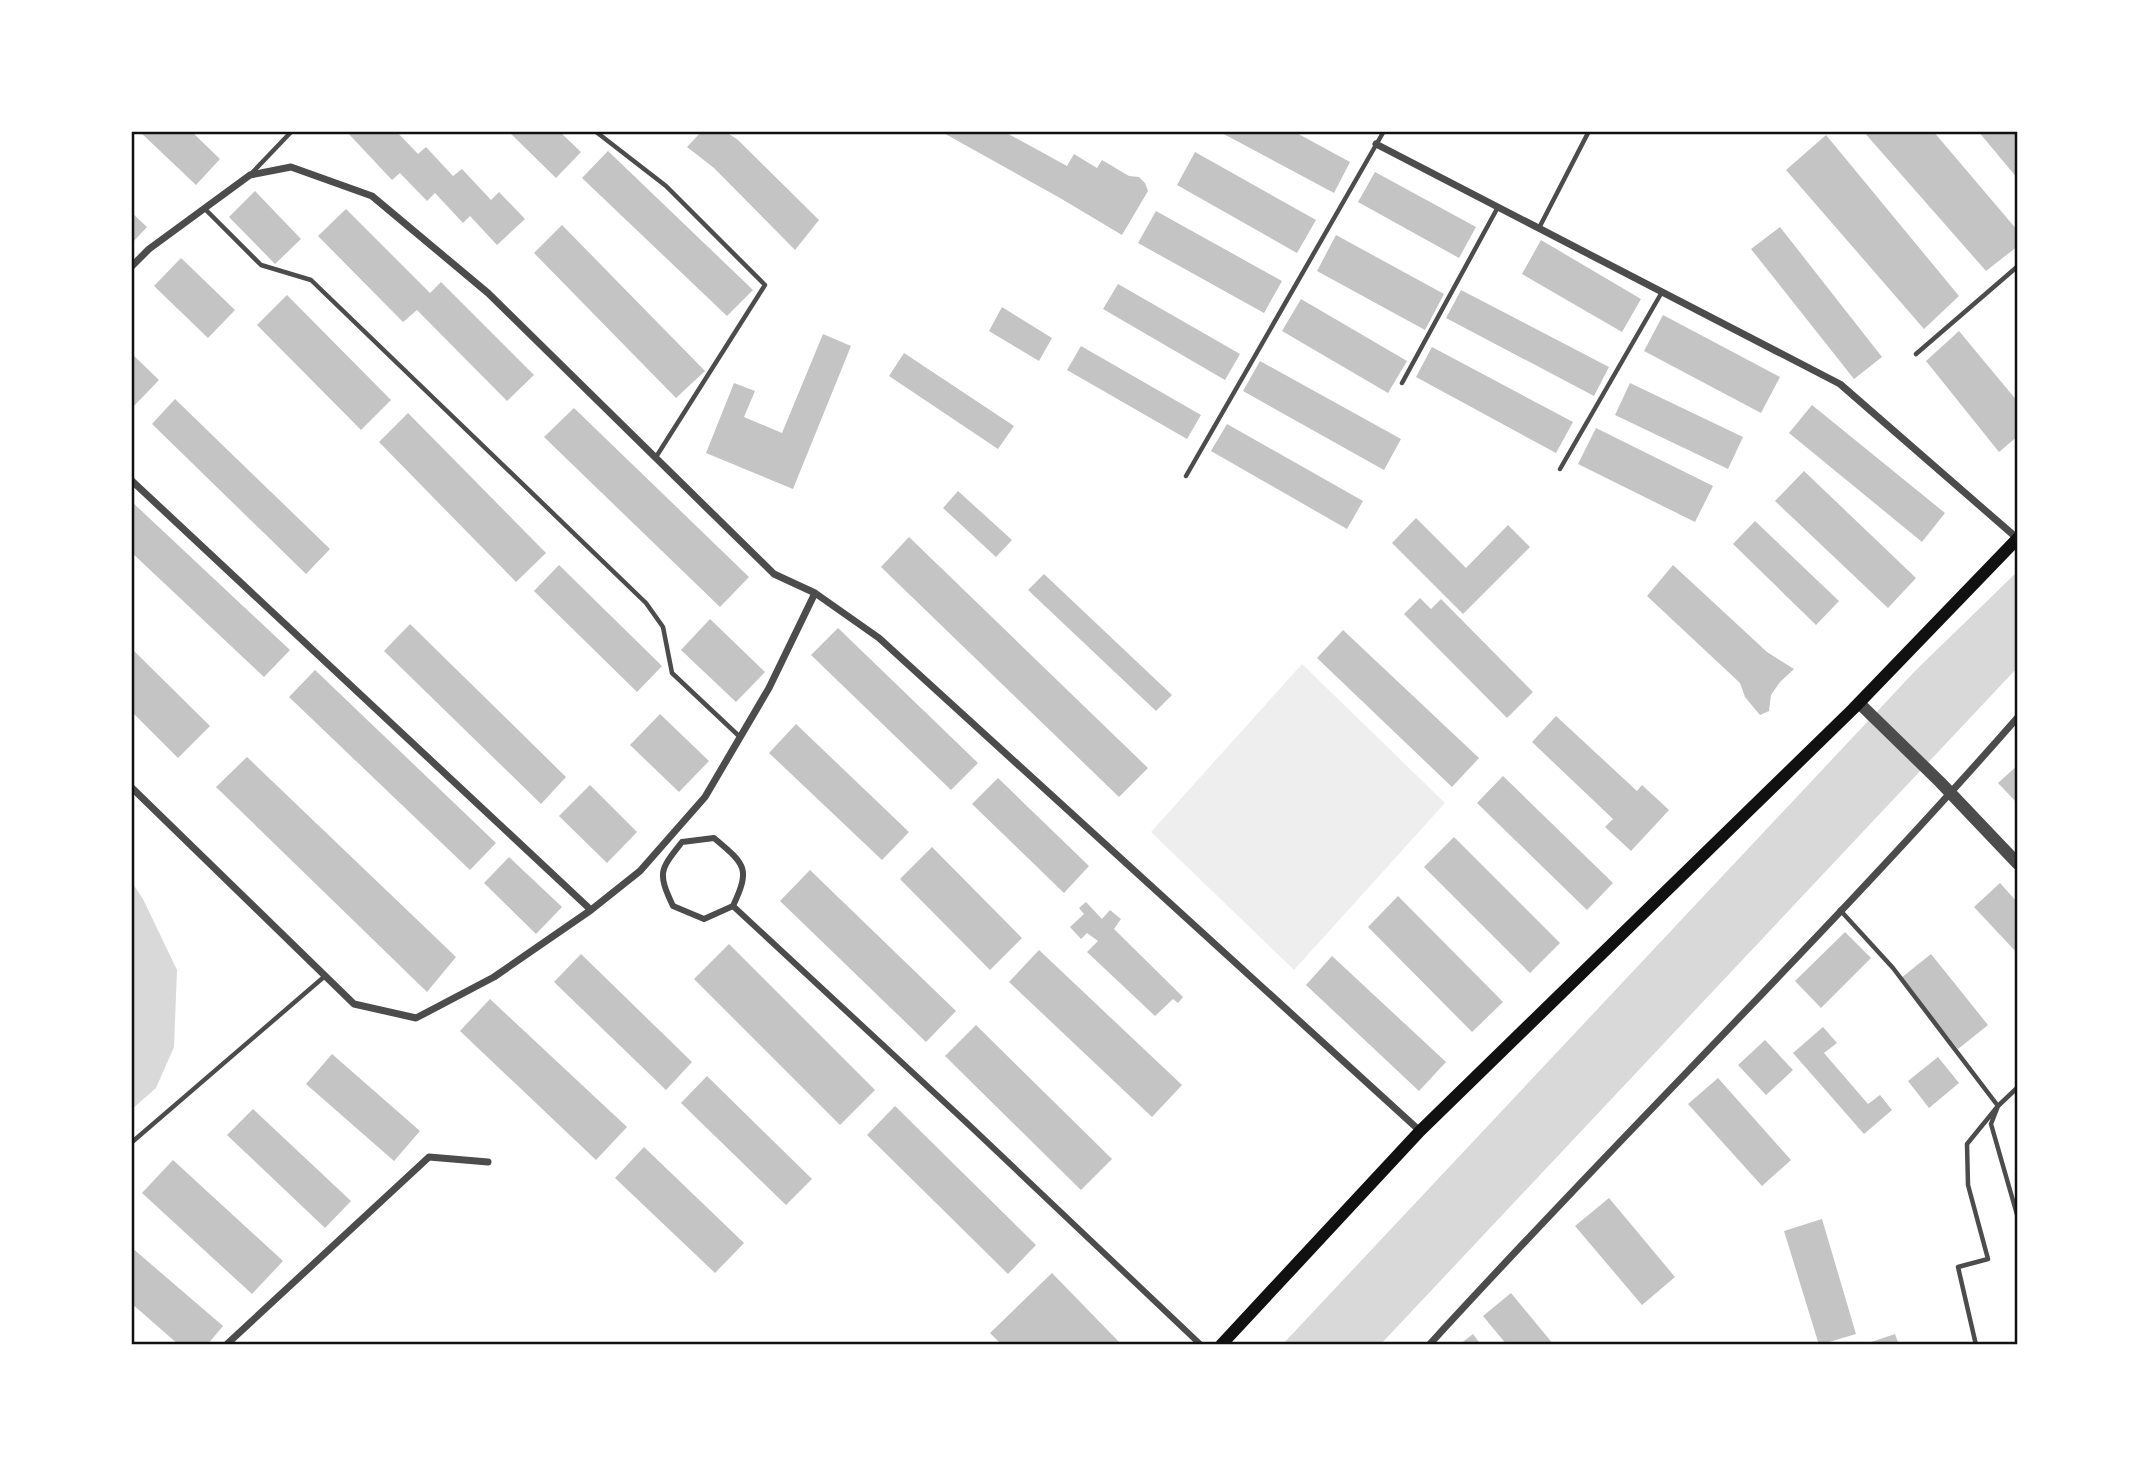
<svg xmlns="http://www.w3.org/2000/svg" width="2149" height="1476" font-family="'PT Sans',sans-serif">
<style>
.green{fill:#eee}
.water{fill:#d9d9d9}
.building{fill:#c4c4c4}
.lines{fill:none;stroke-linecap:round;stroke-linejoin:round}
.service{stroke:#4c4c4c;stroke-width:4.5}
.pedestrian{stroke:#4c4c4c;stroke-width:6}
.minor{stroke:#4c4c4c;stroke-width:7}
.tertiary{stroke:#4c4c4c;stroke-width:12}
.secondary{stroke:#111;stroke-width:12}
.neatline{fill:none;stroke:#111;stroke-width:2.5}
</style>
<rect width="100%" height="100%" fill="#fff"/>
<!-- green -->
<path class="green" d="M1302 664 1445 803 1294 970 1151 832Z"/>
<!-- water -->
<path class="water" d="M2018 571V667L1380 1345H1282L1916 670Z
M131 881 143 899 177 970 174 1047 156 1088 131 1110Z"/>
<!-- building -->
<path class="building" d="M139 131H191L220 159 196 185Z
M346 131H396L418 154 426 147 453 176 462 169 491 200 499 192 525 219 497 245 470 216 463 223 435 193 427 201 400 173 392 180Z
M508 131H559L581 152 556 178Z
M702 131H724L737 139 819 220 795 250 714 168 687 147Z
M940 131H1003L1067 166 1074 154 1097 168 1102 160 1129 176 1139 177 1145 183 1148 191 1122 235 1060 198Z
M1218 131H1293L1350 162 1334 193Z
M1863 131H1933L2018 231V246L1986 271Z
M1978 131H2018V179Z
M1826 135 1959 296 1924 329 1786 170Z
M608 151 753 290 727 316 582 178Z
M1195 152 1316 220 1297 253 1177 185Z
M1375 172 1476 227 1459 258 1358 202Z
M255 191 301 239 275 264 229 217Z
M346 209 430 293 441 282 534 375 507 401 417 310 403 322 318 236Z
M1156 211 1282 281 1264 313 1138 243Z
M131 212 147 227 131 244Z
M562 225 705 371 676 398 534 253Z
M1780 227 1882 357 1854 379 1751 249Z
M1336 235 1444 294 1425 330 1317 271Z
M1541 240 1641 299 1622 332 1522 274Z
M181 258 235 310 208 338 154 286Z
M1118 284 1240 354 1225 380 1103 309Z
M1461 290 1609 367 1594 396 1446 318Z
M287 295 391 400 361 430 257 325Z
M1301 299 1407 361 1388 393 1282 331Z
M1002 307 1052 338 1039 361 989 331Z
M1663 315 1780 377 1761 413 1644 351Z
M1959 331 2018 402V436L1999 452 1926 361Z
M823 334 851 346 793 489 706 453 734 383 755 391 744 417 782 433Z
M1081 346 1201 415 1187 439 1067 370Z
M1432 347 1573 422 1556 453 1416 377Z
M131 353 159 380 131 409Z
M904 353 1014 426 998 449 889 376Z
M1260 361 1401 439 1384 470 1243 391Z
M1630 383 1743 437 1728 469 1615 415Z
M175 399 330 549 306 574 152 424Z
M1812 405 1945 513 1922 542 1789 433Z
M574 408 749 577 720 607 544 437Z
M408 413 546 553 516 582 379 442Z
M1227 424 1363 501 1347 529 1211 451Z
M1596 428 1713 486 1695 522 1578 464Z
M1804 471 1916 578 1888 608 1775 501Z
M958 491 1012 540 996 557 943 508Z
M131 501 290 650 264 677 131 552Z
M1416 518 1466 568 1508 525 1530 547 1463 614 1392 543Z
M1755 521 1839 601 1816 625 1733 544Z
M909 537 1148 768 1119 797 881 567Z
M559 565 662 666 637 692 534 591Z
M1673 565 1767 652 1794 669 1780 682 1771 695 1769 711 1760 715 1745 697 1740 683 1647 596Z
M1044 574 1172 695 1156 711 1028 590Z
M1420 598 1431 609 1441 599 1533 692 1507 718 1404 614Z
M710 619 765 672 736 702 681 650Z
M410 624 566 777 541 804 384 651Z
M838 628 978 763 951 790 811 655Z
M1343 630 1479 758 1452 787 1317 658Z
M131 648 210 726 178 758 131 711Z
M315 670 496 843 470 870 289 697Z
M660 714 709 761 679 792 630 745Z
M1556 716 1637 791 1642 785 1669 810 1631 851 1605 827 1613 819 1532 742Z
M796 724 909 832 882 860 769 753Z
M247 757 456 957 427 992 216 787Z
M2018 765V804L1998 783Z
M1503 776 1613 883 1587 910 1477 803Z
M998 778 1089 866 1064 893 972 804Z
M590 785 637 832 607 863 559 816Z
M1454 837 1560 943 1530 973 1424 867Z
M932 847 1022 938 990 970 900 879Z
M509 857 562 907 536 934 484 883Z
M810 870 956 1011 926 1042 780 901Z
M2000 883 2018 903V954L1974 907Z
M1398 896 1503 1002 1472 1032 1368 927Z
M1086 902 1102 919 1110 910 1121 919 1114 929 1183 997 1178 1003 1173 999 1155 1016 1087 952 1098 941 1087 933 1081 939 1070 927 1084 914 1079 908Z
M1845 932 1871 958 1821 1008 1795 981Z
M729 944 875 1090 840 1125 694 979Z
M1039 950 1182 1085 1152 1117 1009 982Z
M581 954 692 1062 666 1090 554 982Z
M1931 954 1988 1025 1958 1049 1901 978Z
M1332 956 1446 1062 1419 1091 1306 985Z
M490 999 627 1127 596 1160 460 1031Z
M976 1025 1112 1159 1081 1190 945 1056Z
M1823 1027 1837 1043 1824 1053 1868 1104 1880 1095 1892 1110 1864 1134 1793 1053Z
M1765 1040 1793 1070 1766 1095 1738 1065Z
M332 1054 420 1131 394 1161 306 1084Z
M1938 1057 1959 1083 1929 1108 1908 1081Z
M707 1076 812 1179 786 1205 681 1103Z
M1718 1078 1791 1160 1762 1186 1688 1104Z
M895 1106 1036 1245 1008 1274 867 1135Z
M253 1109 351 1201 325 1228 227 1135Z
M644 1147 744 1243 715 1273 615 1178Z
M173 1160 283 1261 252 1294 142 1193Z
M1609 1198 1675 1277 1642 1305 1575 1226Z
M1822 1219 1856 1334 1819 1345 1784 1231Z
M131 1247 223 1326 207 1345H179L131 1303Z
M1052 1273 1122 1345H1002L990 1333Z
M1511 1293 1554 1345H1507L1483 1316Z
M1473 1334 1481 1345H1459Z
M1895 1334 1899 1345H1865V1344Z"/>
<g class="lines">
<!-- service -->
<path class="service" d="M595 131 666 186 765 285 656 457
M251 174 292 131
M205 209 261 265 311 280 646 603 663 627 672 673 740 737
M1539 228 1589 131
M1916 354 2018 266
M1402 383 1498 207
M1560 469 1662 292
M1186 476 1384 131
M1840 910 1893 968 1998 1106 1967 1144 1968 1185 1988 1259 1958 1267 1976 1345
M2018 1087 1998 1106 1991 1124 2018 1218
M131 1143 325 976"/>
<!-- pedestrian -->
<path class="pedestrian" d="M714 838C745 864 751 868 733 906L704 919 673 906C657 872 660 870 682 842Z
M733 906 968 1124 1201 1345"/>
<!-- minor -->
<path class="minor" d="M1376 144 1840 384 2018 539
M131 267 149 249 250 175 291 167 372 196 488 293 774 574 815 593 879 638 1420 1131
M131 480 591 910 640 871 705 797 769 688 815 593
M131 787 354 1004 416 1018 494 977 591 910
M226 1345 429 1157 488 1162
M1429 1345C1622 1133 1829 933 2018 717"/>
<!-- tertiary -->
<path class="tertiary" d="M1859 703 1940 782 2018 864"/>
<!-- secondary -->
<path class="secondary" d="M1221 1345 1420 1131 1853 709 2018 538"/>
</g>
<!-- border -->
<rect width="2149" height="1476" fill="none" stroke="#ffffff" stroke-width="266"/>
<rect x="133" y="133" width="1883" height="1210" class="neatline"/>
</svg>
